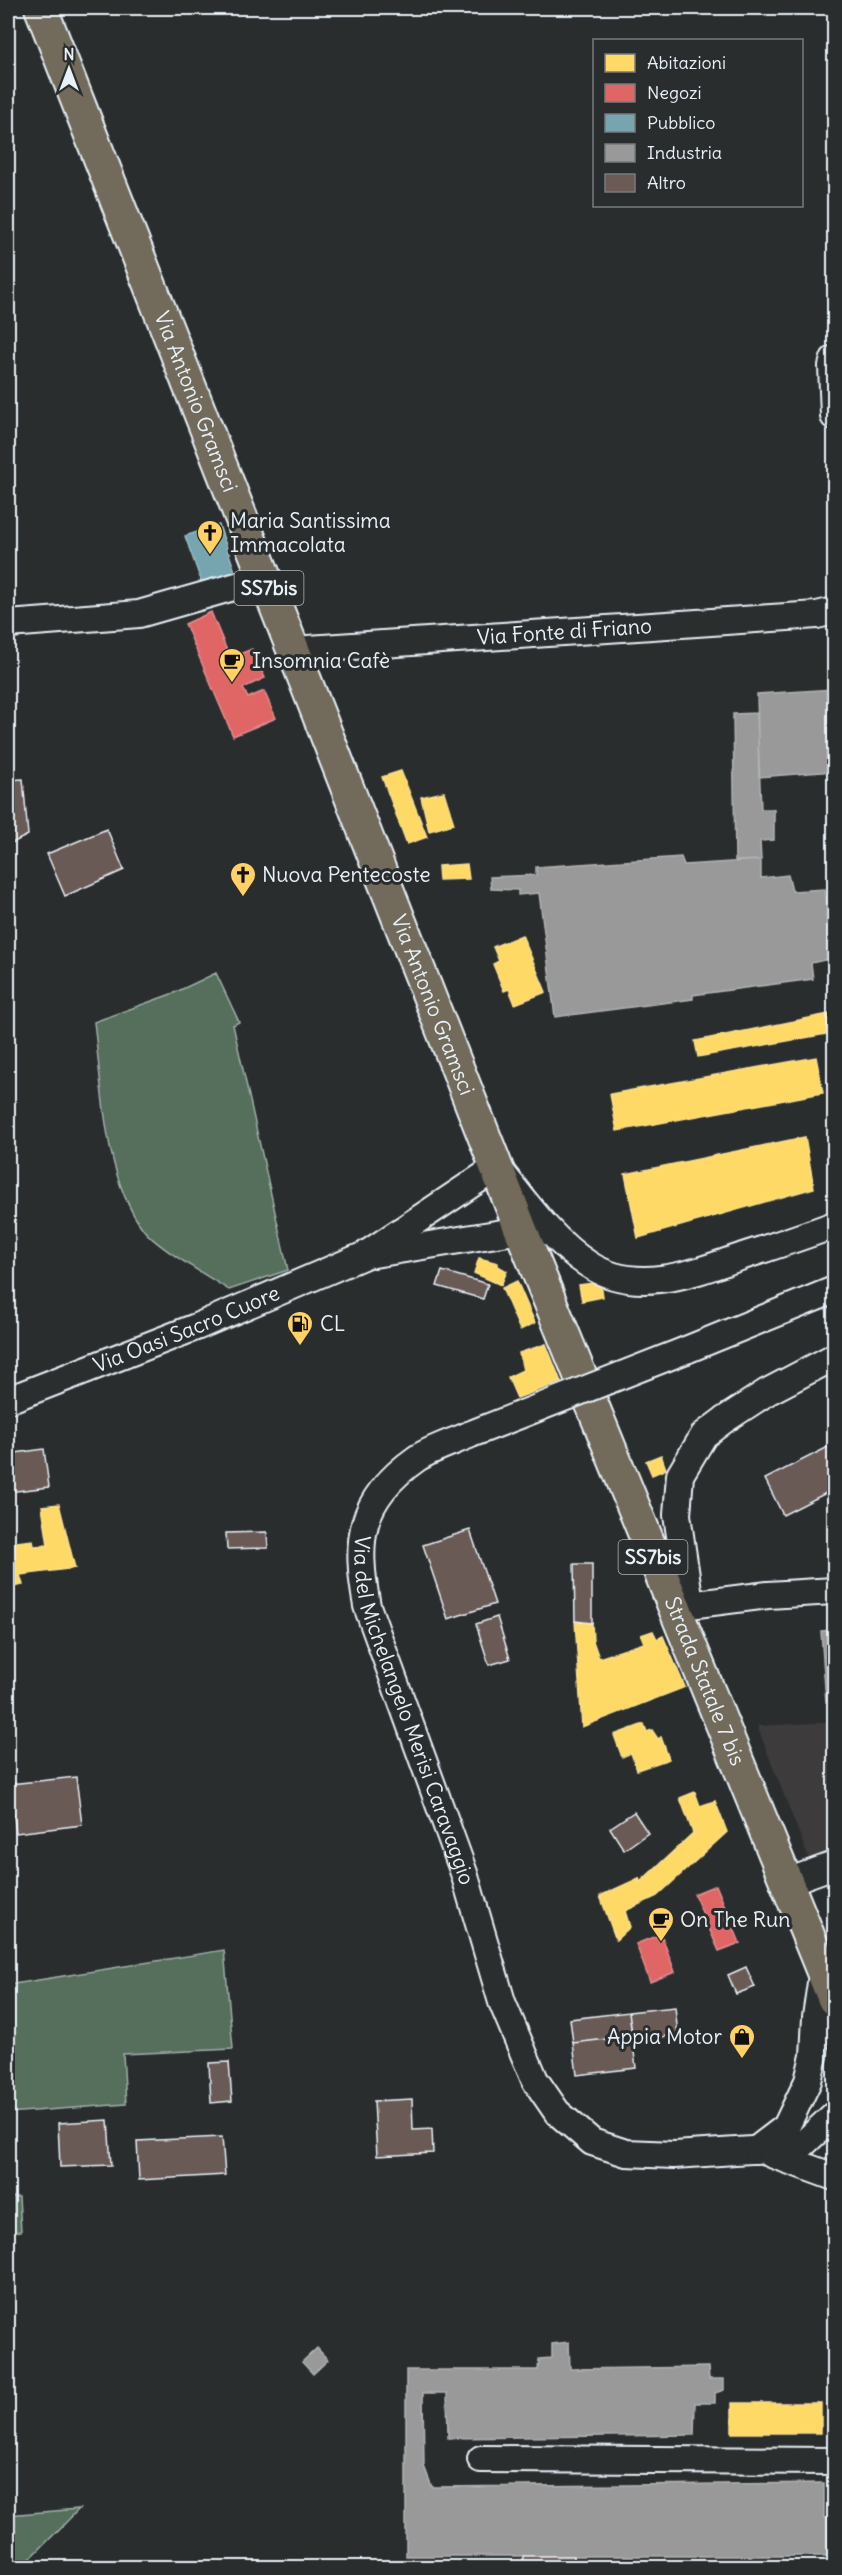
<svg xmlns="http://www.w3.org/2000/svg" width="842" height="2575" font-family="Delius,sans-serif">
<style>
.built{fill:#3e3a3a}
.green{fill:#566e5b;stroke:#9fb0aa;stroke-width:1.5}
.homes{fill:#ffd966;stroke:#f8e092;stroke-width:1.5}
.shops{fill:#e06666;stroke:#e29092;stroke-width:1.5}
.public{fill:#76a5af;stroke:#98bcc5;stroke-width:1.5}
.industry{fill:#999;stroke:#b1b3b6;stroke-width:1.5}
.building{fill:#6b5a55;stroke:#e8f1f8;stroke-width:1.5}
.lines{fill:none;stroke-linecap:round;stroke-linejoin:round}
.minor-casing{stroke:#e8f1f8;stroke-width:30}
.major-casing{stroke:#e8f1f8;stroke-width:36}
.minor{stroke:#2a2d2e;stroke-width:26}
.major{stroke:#726b5a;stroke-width:32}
.minor-bridge-casing{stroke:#e8f1f8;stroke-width:30;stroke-linecap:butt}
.minor-bridge{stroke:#2a2d2e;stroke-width:26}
.labels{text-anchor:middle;stroke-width:6;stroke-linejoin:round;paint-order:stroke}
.shield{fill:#2a2d2e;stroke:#afb6bb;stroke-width:1.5}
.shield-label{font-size:20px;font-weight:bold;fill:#e8f1f8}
.street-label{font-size:21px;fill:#e8f1f8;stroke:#2a2d2e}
.poi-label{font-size:21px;fill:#e8f1f8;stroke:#2a2d2e;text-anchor:start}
</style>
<rect width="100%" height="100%" fill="#2a2d2e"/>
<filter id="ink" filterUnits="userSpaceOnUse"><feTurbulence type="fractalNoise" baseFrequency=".0167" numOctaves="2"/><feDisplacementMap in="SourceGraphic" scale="12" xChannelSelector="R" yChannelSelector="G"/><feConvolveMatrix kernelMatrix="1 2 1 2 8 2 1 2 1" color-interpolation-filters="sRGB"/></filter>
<g filter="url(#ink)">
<!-- built -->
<path class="built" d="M834 1722V1881L818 1882 757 1726Z"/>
<!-- green -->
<path class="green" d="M216 973 239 1022 233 1025 288 1270 229 1290C208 1276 156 1247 143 1229 104 1178 102 1085 94 1022L174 993Z
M224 1950 233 2049 123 2054 126 2104 8 2113V1985Z
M8 2197H19L21 2231 8 2232Z
M79 2509 22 2567H8V2515Z"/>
<!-- homes -->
<path class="homes" d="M401 771 427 837 407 844 382 777Z
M444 792 454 824 429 831 421 797Z
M467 864 469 879 439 880 438 866Z
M522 935 546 992 515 1004 509 989 504 991 493 964 499 961 493 947Z
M834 1013V1082L832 1033 698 1057 695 1041Z
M816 1057 823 1093 617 1131 610 1094Z
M805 1137 814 1188 638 1238 625 1174Z
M479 1258 498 1263V1266L507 1271 501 1285 474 1273Z
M517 1281 535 1323 520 1330 502 1288Z
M601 1282 603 1297 582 1301 579 1285Z
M546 1344 561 1382 517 1398 508 1377 523 1370 519 1353Z
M661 1455 666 1469 652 1475 646 1461Z
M59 1504 75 1568 20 1575 23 1585 8 1588V1543L33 1540 34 1546 48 1545 42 1506Z
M575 1621 592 1623 593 1641 599 1658 644 1643 641 1635 653 1631 657 1639 663 1636 685 1687 582 1727Z
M644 1724 647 1732 652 1730 658 1739 661 1737 669 1759 637 1770 631 1753 622 1757 614 1735Z
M695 1792 700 1806 715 1801 727 1832 657 1896 625 1911 630 1927 616 1940 600 1896 639 1878 640 1882 693 1833 680 1798Z
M732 2403H821V2433H732Z"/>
<!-- shops -->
<path class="shops" d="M211 612 230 658 252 649 265 678 243 688 248 698 264 691 276 718 233 736 185 624Z
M716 1885 740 1943 719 1951 694 1894Z
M661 1934 675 1972 650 1982 636 1944Z"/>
<!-- public -->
<path class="public" d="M219 525 237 577 204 589 185 536Z"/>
<!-- industry -->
<path class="industry" d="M834 689V771L759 777 757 694Z
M757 713 761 809H774V840L760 841 761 860 735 861 733 714Z
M681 857 684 865 761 860V878L788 875 792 891 825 889 834 958 811 963 813 979 693 995V999L555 1017 539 893 518 895V890L491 889 490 877 536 875V867Z
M834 1630V1702H826L821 1631Z
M569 2342 570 2369 708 2367 709 2379H724V2390L715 2393V2403H695L694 2435 448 2438 447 2393H423L424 2466 432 2487 824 2483V2518L834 2519V2556H406V2370H538L539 2359 552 2358V2344Z
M317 2348 328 2360 313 2374 302 2362Z"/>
<!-- building -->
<path class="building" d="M23 779 28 835 8 845V780Z
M107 829 124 870 65 896 47 854Z
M442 1271 488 1284 483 1299 437 1286Z
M834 1444V1489L783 1515 765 1479Z
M44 1449 49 1487 8 1492V1454Z
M470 1530 495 1604 448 1619 423 1545Z
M267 1532 268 1548 227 1549 226 1533Z
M574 1564H592V1623L575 1621Z
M497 1617 510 1659 489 1665 476 1624Z
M76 1777 82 1825 16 1833 10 1784Z
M634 1812 648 1833 624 1850 610 1828Z
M746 1967 755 1987 736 1994 728 1975Z
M675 2007 678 2035 633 2040 629 2012Z
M629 2012 632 2036 573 2043 570 2019Z
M632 2036 636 2068 577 2075 573 2043Z
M229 2062 232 2101 211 2103 209 2063Z
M412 2099 413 2130 432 2129 433 2153 377 2156 374 2101Z
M108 2120 111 2165 60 2167 58 2123Z
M222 2137 225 2175 139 2180 137 2141Z
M523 2556H574V2568H523Z"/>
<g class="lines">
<defs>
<g id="minor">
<path d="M834 359 832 366 834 416"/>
<path d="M8 624 139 614 265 578"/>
<path id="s1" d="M293 650 817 615 834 611"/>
<path d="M374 1254 521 1230"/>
<path d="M686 1350 834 1290"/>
<path id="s2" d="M8 1400 196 1327 365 1255 497 1167C525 1201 551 1240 588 1264 636 1296 694 1273 743 1256 774 1246 804 1236 834 1225"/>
<path id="s3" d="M471 1434C454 1442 432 1448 416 1459 358 1500 355 1540 367 1606L464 1873 502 2002 535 2080 557 2112 592 2142 626 2153 674 2155 800 2147 834 2115"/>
<path d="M673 1607 688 1590 677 1515 680 1475 704 1435 724 1420 767 1392 834 1357"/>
<path d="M673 1607 768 1595 834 1591"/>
<path d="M787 1882 834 1865"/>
<path d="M756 2150 786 2127 808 2081 814 2056 816 2017 823 1969"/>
<path d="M771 2154 834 2177"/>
<path d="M481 2459 834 2461"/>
</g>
<g id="major">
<path id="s4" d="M41 8 521 1230 834 1999"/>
</g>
</defs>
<!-- minor casing -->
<use href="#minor" class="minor-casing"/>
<!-- major casing -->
<use href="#major" class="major-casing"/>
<!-- minor -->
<use href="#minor" class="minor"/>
<!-- major -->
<use href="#major" class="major"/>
<defs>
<path id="minor-bridge" d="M471 1434 686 1350"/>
</defs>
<!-- minor-bridge casing -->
<use href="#minor-bridge" class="minor-bridge-casing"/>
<!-- minor-bridge -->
<use href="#minor-bridge" class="minor-bridge"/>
</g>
</g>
<!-- icons -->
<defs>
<symbol id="church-pin" viewBox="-11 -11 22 30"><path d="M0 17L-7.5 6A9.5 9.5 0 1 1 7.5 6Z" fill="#ffd166" stroke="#2a2d2e"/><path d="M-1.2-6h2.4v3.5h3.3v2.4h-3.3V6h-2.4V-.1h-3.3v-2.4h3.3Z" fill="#111"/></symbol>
<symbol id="cafe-pin" viewBox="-11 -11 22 30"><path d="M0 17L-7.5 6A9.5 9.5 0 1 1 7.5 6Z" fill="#ffd166" stroke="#2a2d2e"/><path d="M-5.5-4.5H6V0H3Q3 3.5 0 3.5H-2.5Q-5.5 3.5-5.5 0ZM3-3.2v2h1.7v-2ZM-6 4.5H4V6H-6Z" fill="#111"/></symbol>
<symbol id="fuel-pin" viewBox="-11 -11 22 30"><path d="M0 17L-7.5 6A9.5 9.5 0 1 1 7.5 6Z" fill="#ffd166" stroke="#2a2d2e"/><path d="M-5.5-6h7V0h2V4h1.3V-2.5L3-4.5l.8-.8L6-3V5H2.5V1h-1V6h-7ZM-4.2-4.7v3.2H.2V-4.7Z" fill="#111"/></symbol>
<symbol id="shop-pin" viewBox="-11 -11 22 30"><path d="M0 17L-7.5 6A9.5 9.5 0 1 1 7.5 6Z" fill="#ffd166" stroke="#2a2d2e"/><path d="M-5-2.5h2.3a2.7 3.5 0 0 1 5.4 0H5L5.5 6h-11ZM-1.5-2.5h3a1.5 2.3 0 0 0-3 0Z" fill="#111"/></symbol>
</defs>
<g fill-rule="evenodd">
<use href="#church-pin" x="195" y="518" width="30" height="40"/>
<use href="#cafe-pin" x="217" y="646" width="30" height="40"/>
<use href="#church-pin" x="228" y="860" width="30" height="40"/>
<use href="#fuel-pin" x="285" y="1309" width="30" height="40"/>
<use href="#cafe-pin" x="646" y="1905" width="30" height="40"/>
<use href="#shop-pin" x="727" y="2022" width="30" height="40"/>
</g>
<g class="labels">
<!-- shield labels -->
<g class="shield">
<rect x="234.5" y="571" width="69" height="34" rx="4.5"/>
<rect x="618.5" y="1540" width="69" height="34" rx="4.5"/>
</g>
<g class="shield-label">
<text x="269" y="595">SS7bis</text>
<text x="653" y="1564">SS7bis</text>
</g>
<!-- street labels -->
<g class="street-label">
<text dy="7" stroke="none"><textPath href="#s4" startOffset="423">Via Antonio Gramsci</textPath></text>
<text dy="7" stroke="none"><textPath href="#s1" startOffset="272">Via Fonte di Friano</textPath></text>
<text dy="7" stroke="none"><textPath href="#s4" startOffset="1071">Via Antonio Gramsci</textPath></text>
<text dy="7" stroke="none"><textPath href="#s2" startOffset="192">Via Oasi Sacro Cuore</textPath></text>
<text dy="7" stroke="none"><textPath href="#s4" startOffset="1800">Strada Statale 7 bis</textPath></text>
<text dy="7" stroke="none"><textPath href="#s3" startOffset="340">Via del Michelangelo Merisi Caravaggio</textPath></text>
</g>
<!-- poi labels -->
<g class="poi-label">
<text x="230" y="528">Maria Santissima<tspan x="230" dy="24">Immacolata</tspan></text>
<text x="252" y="668">Insomnia Cafè</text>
<text x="262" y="882">Nuova Pentecoste</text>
<text x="320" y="1331">CL</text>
<text x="680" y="1927">On The Run</text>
<text x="722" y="2044" text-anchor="end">Appia Motor</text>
</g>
</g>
<!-- margin -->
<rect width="842" height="2575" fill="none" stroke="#2a2d2e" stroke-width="30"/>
<rect x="15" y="15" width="812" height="2545" fill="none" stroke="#e8f1f8" stroke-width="2" filter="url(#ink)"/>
<!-- legend -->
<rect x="593" y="39" width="210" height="168" fill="#2a2d2e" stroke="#767b7f" stroke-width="1.5"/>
<rect x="605" y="54" width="30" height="18" fill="#ffd966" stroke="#767b7f" stroke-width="1.5"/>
<text x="647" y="69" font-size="18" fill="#e8f1f8">Abitazioni</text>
<rect x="605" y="84" width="30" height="18" fill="#e06666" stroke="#767b7f" stroke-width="1.5"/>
<text x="647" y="99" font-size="18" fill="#e8f1f8">Negozi</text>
<rect x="605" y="114" width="30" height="18" fill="#76a5af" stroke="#767b7f" stroke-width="1.5"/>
<text x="647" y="129" font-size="18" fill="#e8f1f8">Pubblico</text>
<rect x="605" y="144" width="30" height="18" fill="#999999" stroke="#767b7f" stroke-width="1.5"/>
<text x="647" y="159" font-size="18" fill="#e8f1f8">Industria</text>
<rect x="605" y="174" width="30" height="18" fill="#6b5a55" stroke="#767b7f" stroke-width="1.5"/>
<text x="647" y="189" font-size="18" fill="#e8f1f8">Altro</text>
<!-- north arrow -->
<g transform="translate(69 69)" stroke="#2a2d2e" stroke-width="4.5" paint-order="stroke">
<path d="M0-4.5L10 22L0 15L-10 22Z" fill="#e8f1f8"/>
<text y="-9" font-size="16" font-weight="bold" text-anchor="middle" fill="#e8f1f8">N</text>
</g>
</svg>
